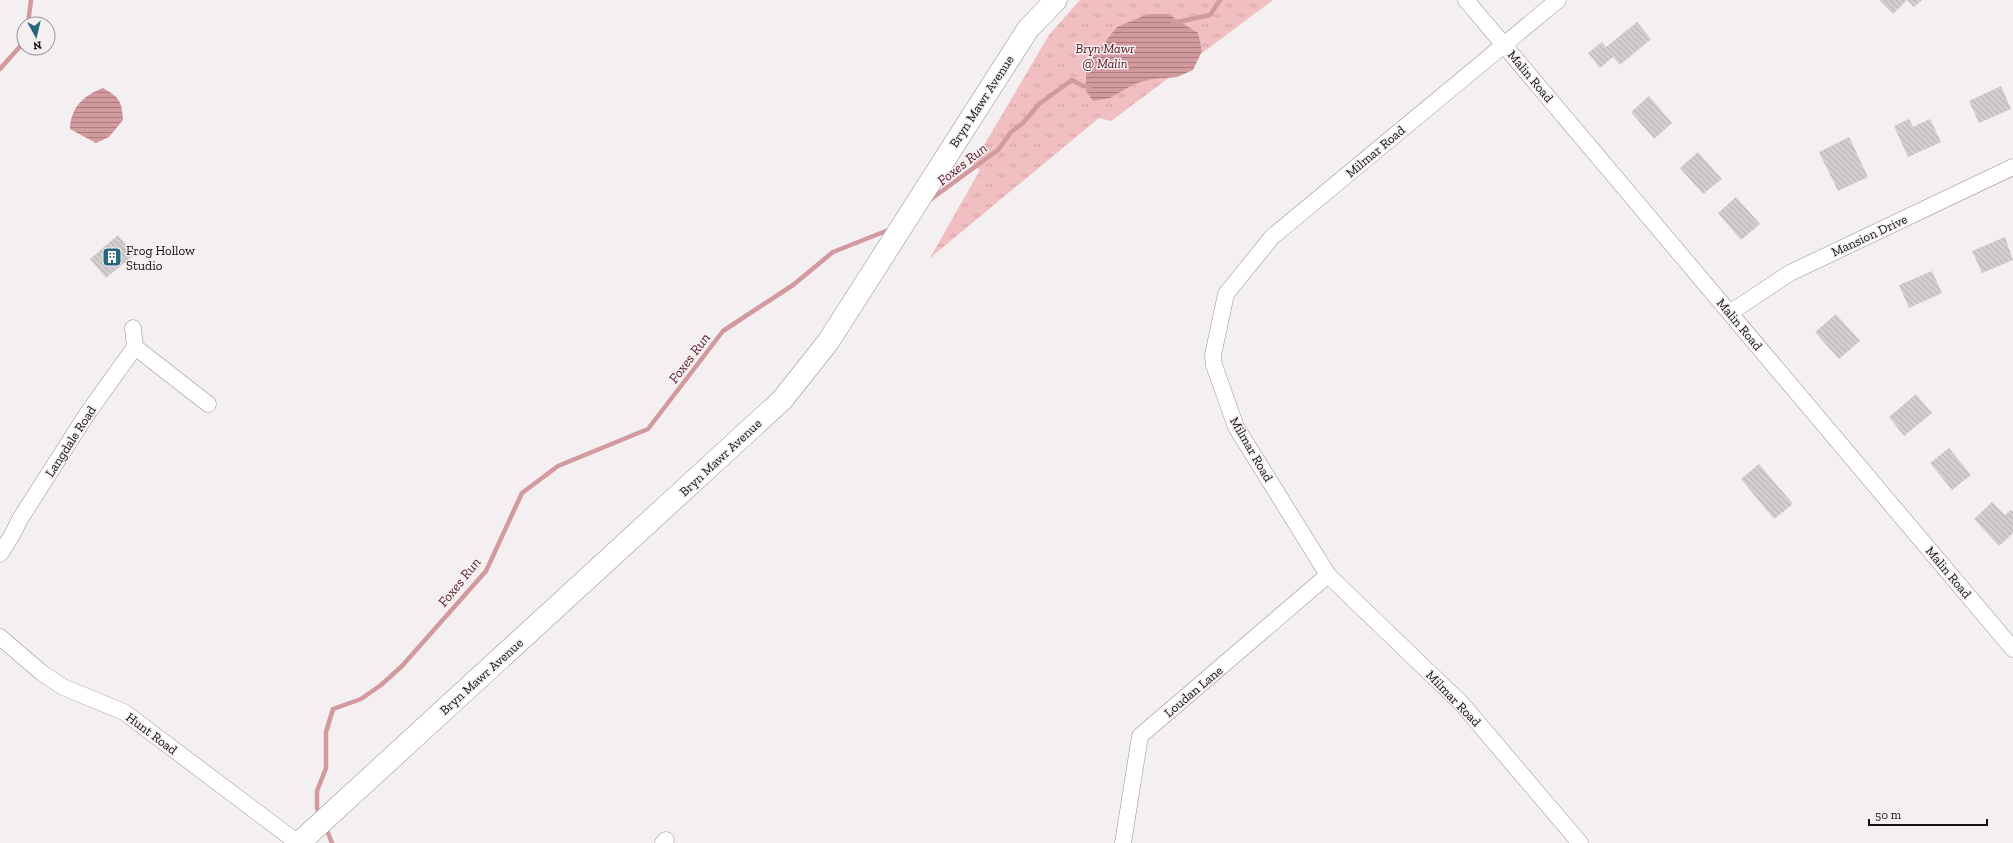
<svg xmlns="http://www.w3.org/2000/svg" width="2013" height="843" font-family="'Zilla Slab',serif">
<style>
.grass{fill:url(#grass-tufts)}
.water{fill:url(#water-rules)}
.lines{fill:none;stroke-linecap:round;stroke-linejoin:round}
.stream{stroke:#d29a9f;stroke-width:4.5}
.building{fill:url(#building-back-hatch)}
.minor-casing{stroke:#959191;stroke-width:17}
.secondary-casing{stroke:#959191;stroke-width:23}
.minor{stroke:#fff;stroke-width:16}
.secondary{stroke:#fff;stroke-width:22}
.labels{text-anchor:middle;stroke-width:3;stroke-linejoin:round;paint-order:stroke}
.park-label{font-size:13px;font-style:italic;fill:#571421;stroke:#f4eff0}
.street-label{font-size:13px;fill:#121111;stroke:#f4eff0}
.poi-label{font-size:13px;fill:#121111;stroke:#f4eff0;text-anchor:start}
.water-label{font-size:14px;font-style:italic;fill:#581422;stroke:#f4eff0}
</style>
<defs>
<pattern id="grass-tufts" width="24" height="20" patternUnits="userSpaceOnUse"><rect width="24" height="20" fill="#f1bec2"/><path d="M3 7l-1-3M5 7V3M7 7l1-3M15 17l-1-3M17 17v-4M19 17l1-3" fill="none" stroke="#cea2a6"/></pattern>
<pattern id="water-rules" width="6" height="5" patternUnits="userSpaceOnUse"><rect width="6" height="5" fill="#d29a9f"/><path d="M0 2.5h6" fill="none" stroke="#a97c80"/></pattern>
<pattern id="building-back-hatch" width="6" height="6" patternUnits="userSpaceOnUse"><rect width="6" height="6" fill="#d2cdce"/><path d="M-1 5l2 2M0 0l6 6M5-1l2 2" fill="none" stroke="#b3afb0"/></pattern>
</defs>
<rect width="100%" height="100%" fill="#f4eff0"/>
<!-- grass -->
<path class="grass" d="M1080 0H1273L1111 121 1099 118 930 258 980 170 973 164 1049 35Z"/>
<!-- water -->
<path class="water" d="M1148 14H1168L1198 33 1202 51 1193 70 1177 77 1152 79 1134 84 1110 98 1093 101 1086 91V70L1093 57 1117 27Z
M103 88C119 97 122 101 123 120L109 137 96 143 70 129C71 107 83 96 103 88Z"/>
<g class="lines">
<!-- stream -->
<path class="stream" d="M1173 23 1210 15 1220 0
M28 24 31 0
M0 69 24 42
M927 202 998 150 1011 132 1023 123 1039 104 1072 80 1083 86H1091
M320 815 317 808V791L326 768V732L333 709 361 699 381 685 402 666 486 571 522 493 558 466 648 429 723 331 793 285 833 252 891 229
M326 828 332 843"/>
</g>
<!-- building -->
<path class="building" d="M1879 0H1907L1893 14Z
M1907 0H1922L1914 7Z
M1637 22 1651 39 1620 65 1613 57 1600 68 1588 53 1602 42 1606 47Z
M2001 86 2011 109 1979 123 1969 101Z
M1649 96 1672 123 1654 139 1631 112Z
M1909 119 1913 127 1930 119 1941 142 1908 157 1894 126Z
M1849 137 1868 177 1838 191 1819 152Z
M1698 152 1722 179 1703 194 1680 168Z
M1736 197 1760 224 1741 240 1718 213Z
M118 235 134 255 106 278 90 259Z
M2005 237 2013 260 1982 273 1972 251Z
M1932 271 1942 293 1909 308 1899 285Z
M1836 314 1860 341 1839 359 1815 332Z
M1916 394 1932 413 1904 436 1889 417Z
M1949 448 1971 475 1952 490 1930 463Z
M1759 464 1793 504 1774 519 1741 479Z
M1992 502 2005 515 2011 510 2013 512V533L1999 546 1974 519Z"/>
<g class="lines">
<defs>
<path id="minor" d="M1466 0 2013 649
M1558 0 1272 237 1226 294 1213 355 1214 365 1236 427 1328 575 1462 704 1580 843
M1731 312 1790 273 2013 167
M135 347 208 404
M0 554 11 537 20 519 87 414 135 347 133 328
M0 637 42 673 63 687 124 712 298 843
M663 843 666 840
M1123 843 1140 736 1328 575"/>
<path id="secondary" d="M299 843 782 400 828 342 1028 29 1056 0"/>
</defs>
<!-- minor casing -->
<use href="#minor" class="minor-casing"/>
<!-- secondary casing -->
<use href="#secondary" class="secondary-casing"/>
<!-- minor -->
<use href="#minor" class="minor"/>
<!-- secondary -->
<use href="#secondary" class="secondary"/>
</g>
<!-- icons -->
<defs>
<symbol id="building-square" viewBox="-11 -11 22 22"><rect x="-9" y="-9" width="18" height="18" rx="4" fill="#26657a" stroke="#f4eff0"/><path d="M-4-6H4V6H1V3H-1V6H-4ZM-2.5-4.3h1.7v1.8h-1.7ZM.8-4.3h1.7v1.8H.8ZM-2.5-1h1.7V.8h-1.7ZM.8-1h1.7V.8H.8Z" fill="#fff"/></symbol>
</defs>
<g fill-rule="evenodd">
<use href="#building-square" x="101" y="246" width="22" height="22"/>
</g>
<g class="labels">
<!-- park labels -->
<g class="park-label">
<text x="1105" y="53">Bryn Mawr<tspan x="1105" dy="15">@ Malin</tspan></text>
</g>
<!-- street labels -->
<g class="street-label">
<text transform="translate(1531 76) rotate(50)" y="5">Malin Road</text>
<text transform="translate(981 101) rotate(-57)" y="5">Bryn Mawr Avenue</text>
<text transform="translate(1375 151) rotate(-40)" y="5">Milmar Road</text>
<text transform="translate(1869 235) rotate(-25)" y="5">Mansion Drive</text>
<text transform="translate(1740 324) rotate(50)" y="5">Malin Road</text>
<text transform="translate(70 441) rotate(-57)" y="5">Langdale Road</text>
<text transform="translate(1252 449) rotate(60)" y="5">Milmar Road</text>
<text transform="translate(720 457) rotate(-43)" y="5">Bryn Mawr Avenue</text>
<text transform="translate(1949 572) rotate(50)" y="5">Malin Road</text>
<text transform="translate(481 676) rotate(-42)" y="5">Bryn Mawr Avenue</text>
<text transform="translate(1193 691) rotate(-40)" y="5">Loudan Lane</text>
<text transform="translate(1454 698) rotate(46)" y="5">Milmar Road</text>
<text transform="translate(152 733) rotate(37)" y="5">Hunt Road</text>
</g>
<!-- poi labels -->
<g class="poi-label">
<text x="126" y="255">Frog Hollow<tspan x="126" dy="15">Studio</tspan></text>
</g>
<!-- water labels -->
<g class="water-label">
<text transform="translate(962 164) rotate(-38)" y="5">Foxes Run</text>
<text transform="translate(689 358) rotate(-53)" y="5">Foxes Run</text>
<text transform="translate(459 582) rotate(-51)" y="5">Foxes Run</text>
</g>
</g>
<!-- north arrow -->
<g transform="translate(36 36) rotate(172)"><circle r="19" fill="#f4eff0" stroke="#9a9697"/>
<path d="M0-3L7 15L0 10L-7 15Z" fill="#26657a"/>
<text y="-6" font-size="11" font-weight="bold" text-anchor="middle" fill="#121111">N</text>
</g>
<!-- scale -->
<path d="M1869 819v6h118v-6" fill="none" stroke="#121111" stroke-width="2"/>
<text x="1875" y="819" font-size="12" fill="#121111" stroke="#f4eff0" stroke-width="3" paint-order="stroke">50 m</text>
</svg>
